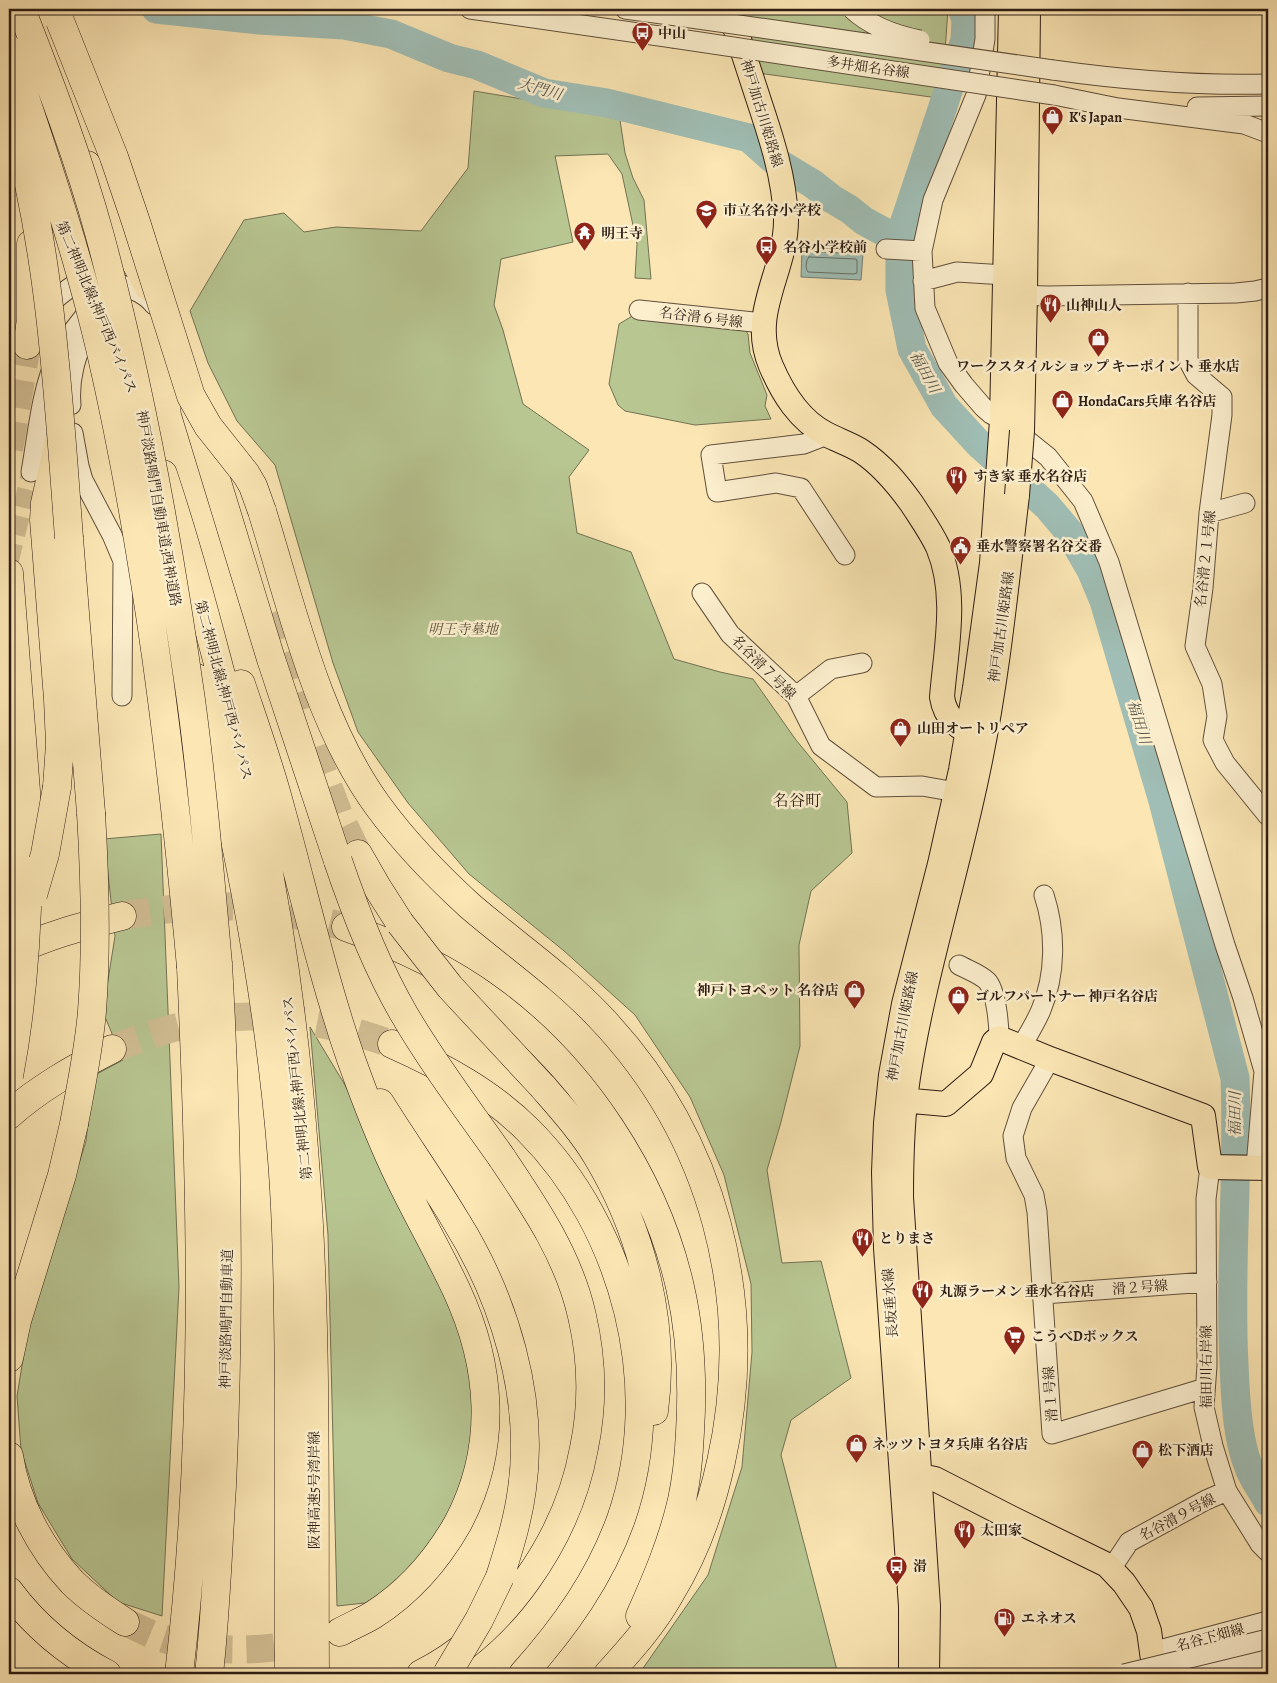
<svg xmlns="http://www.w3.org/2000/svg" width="1277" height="1683" font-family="Alegreya,'Noto Serif JP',serif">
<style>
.green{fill:#b8c692;stroke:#727253}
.water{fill:#a0beb5;stroke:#727e75}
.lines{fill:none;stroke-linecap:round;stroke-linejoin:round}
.shore{stroke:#666e64;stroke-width:1}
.river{stroke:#a0beb5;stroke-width:29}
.minor-tunnel{stroke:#d2be94;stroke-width:19;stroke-dasharray:19 9;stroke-linecap:butt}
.highway-tunnel{stroke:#d2be94;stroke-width:28;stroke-dasharray:28 14;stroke-linecap:butt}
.minor-casing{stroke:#604f3c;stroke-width:21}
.major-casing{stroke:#2d1d14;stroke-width:26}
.highway-casing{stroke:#2d1d14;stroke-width:29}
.minor{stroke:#fcefce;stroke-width:19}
.major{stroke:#fbe6b4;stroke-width:24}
.highway{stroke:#fbe6b4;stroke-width:28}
.minor-bridge-casing{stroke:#604f3c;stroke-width:21;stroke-linecap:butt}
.major-bridge-casing{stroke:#2d1d14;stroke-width:26;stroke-linecap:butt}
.highway-bridge-casing{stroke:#2d1d14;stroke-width:29;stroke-linecap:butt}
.minor-bridge{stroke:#fcefce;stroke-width:19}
.major-bridge{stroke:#fbe6b4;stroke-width:24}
.highway-bridge{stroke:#fbe6b4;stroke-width:28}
.labels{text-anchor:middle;stroke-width:5;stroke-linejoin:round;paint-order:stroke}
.poi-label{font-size:14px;font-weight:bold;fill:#2d1d14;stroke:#fcefce;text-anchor:start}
.street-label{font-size:14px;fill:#2d1d14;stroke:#fcefce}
.park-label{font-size:14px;font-style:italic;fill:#57503a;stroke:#fcefce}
.water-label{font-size:15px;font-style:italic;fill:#55554c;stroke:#fcefce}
.quarter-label{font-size:16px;fill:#2d1d14;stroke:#fcefce}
</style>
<rect width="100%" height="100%" fill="#fbe6b4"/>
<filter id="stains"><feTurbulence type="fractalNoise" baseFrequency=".004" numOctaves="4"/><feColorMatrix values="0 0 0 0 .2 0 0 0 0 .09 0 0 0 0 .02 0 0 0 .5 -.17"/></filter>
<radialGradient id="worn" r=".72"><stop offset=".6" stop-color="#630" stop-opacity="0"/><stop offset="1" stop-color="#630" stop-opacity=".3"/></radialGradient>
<!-- green -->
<path class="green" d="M737 9H948L944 66 938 98 758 73Z
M474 91 553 104 620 120 625 153 633 178 644 200 651 279 635 278 637 244 622 174 608 154 555 156 573 242 501 259 494 305 503 330 523 404 589 450 569 477 577 533 631 552 674 659 720 672 753 679 796 740 847 802 852 853 811 891 799 945 800 1046 781 1122 767 1170 782 1263 821 1261 851 1378 791 1420 781 1455 838 1674H639L708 1575 742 1467 752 1352 751 1284 724 1175 690 1097 635 1015 563 950 469 874 408 803 358 732 333 663 275 465 237 421 208 363 190 311 244 220 284 213 304 232 336 227 421 231 468 168Z
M634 315 743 327 748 334 750 353 767 395 765 406 771 419 695 425 625 411 618 405 609 384 619 324Z
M161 834 179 1287 162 1616 118 1602 72 1559 38 1503 21 1450 17 1396 28 1329 86 1141 93 1076 123 1060 103 1012 115 936 104 839Z
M310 1027 345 1085 438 1272 466 1345 475 1420 466 1473 451 1519 406 1578 374 1602 337 1606 328 1235Z"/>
<!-- water -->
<path class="water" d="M802 251 863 254 861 280 801 277Z"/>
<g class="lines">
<!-- shore -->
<path class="shore" d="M809 257 856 259 857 261V273L854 274 808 272C805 269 806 259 809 257Z"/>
<!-- river -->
<path class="river" d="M156 9 259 20 344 25 391 34 449 58 477 65 544 93 607 103 749 138 775 161 813 184 832 199 849 209 864 221 886 233 900 236
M962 9 966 20 965 40 900 236V290L912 349 944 406 978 443 1047 506 1069 532 1091 570 1104 601 1163 801 1235 1078C1239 1173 1229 1268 1234 1364 1235 1393 1237 1438 1248 1465 1252 1478 1262 1490 1268 1502"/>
<!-- minor-tunnel -->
<path class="minor-tunnel" d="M9 562 31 472"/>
<!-- highway-tunnel -->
<path class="highway-tunnel" d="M9 449 27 345
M271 613 302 710
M314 748 339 815 358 854
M122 916C169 908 216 903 263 909 291 913 318 920 346 927
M112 1049C151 1034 192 1020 234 1017 288 1014 341 1026 392 1044
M125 1622C135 1626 145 1632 156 1636 204 1654 263 1653 312 1640"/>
<defs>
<path id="minor" d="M470 9 673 38
M625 9 677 16
M985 9V39L976 95 933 200 922 251 925 308 948 363 964 385 983 407 991 414 1002 420 1048 457 1083 501 1109 562 1225 945 1243 998 1264 1071 1256 1167
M1053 70C1125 80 1196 86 1268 84
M1054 95 1118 108 1244 124 1268 133
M1197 107 1268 106
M886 249 922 251
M923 281 957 272 1005 275
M1188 293V360L1196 375 1222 397V415L1209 513 1203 588 1195 646 1212 684 1217 716 1213 740 1225 763 1268 816
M1013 295 1047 296 1236 293 1255 291 1268 288
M639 310 763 323
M41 311C53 302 65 289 79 282 98 274 142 288 154 305
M71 405C68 371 80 348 92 317
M73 433 79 466 83 480 112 535 123 561 122 696
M827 435 804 444 711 455 717 492 776 483 801 488 845 555
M31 472C38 433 41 390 58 354 65 339 77 326 87 313
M1209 513 1245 503
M702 593 730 634 796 696 821 746 876 787 922 786 956 792
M796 696 831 669 862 663
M959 965C968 970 980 974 987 981 996 990 999 1024 999 1038
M1021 1047C1028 1035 1036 1022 1041 1010 1056 974 1056 932 1044 895
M1050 1059 1022 1108 1013 1136 1016 1158 1034 1195 1037 1212 1052 1434 1205 1388
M1210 1167 1206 1199 1207 1366 1204 1407 1213 1446 1227 1491 1260 1544 1268 1552
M1043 1294 1207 1282
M1111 1569 1129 1542 1206 1500 1227 1491
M1152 1652 1268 1621
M1198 1674 1268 1658"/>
<path id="major" d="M729 9C739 40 749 71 759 101 772 140 784 177 786 218 787 271 748 312 771 366 783 394 799 420 826 434 837 440 850 444 861 451 882 465 897 483 912 504 921 518 931 532 938 547 958 594 946 648 942 697 945 717 959 731 978 734
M1022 431 1025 295 1028 9
M890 1099 946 1104 981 1074 994 1042 999 1038 1050 1059 1203 1116 1210 1167 1268 1168
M904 1476H920L935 1479 1011 1518 1107 1565 1124 1583 1141 1608 1149 1631 1155 1674
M911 1674V1606L886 1248 884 1172 886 1123 891 1075 904 1004 940 864 961 770 975 688 992 563 1002 420 1011 9
M927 1674 928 1606 901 1197C901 1157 902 1117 908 1077 924 975 956 876 977 775 997 683 1006 588 1017 495"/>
<path id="highway" d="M87 165 120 234 149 287
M27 345 31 320V244
M195 410 271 659 338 861
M163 474C183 534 200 595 216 656 231 713 247 770 260 828 282 933 296 1041 304 1149 318 1322 314 1500 315 1674
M262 511C292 608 318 724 378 806 405 843 436 875 470 906 513 943 560 975 599 1016 714 1136 757 1300 721 1462 711 1508 695 1553 670 1594 654 1623 630 1650 608 1674
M69 538 91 813
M9 573 26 791 28 871
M197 678C238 836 269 996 282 1159 288 1237 288 1314 289 1391 289 1486 289 1580 289 1674
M241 684C255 726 270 767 281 810 304 893 323 978 351 1059 366 1101 381 1141 401 1181 419 1218 439 1253 456 1289 492 1366 498 1447 458 1523 437 1560 409 1592 373 1615 363 1621 351 1626 340 1632
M57 787 60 744 58 699 44 520 45 503 59 441
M358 854 377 887 400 923
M346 927C397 945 447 968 490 1000 582 1067 655 1177 680 1287 691 1335 693 1383 690 1432 689 1454 687 1477 682 1500 673 1540 657 1578 640 1616
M9 954C45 936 83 926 122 916
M392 1044C441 1066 489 1091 528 1130 625 1227 667 1387 621 1519 600 1578 564 1628 523 1674
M543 1087C562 1109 582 1131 597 1156 642 1231 666 1324 654 1411
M380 1103C405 1143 432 1181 456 1221 504 1298 535 1398 522 1489 518 1520 509 1548 500 1577
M9 1115C39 1088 75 1068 112 1049
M9 1358 17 1321 62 1175 74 1124
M9 1456C16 1502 40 1548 72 1582 88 1598 106 1610 125 1622
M9 1591C35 1626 69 1654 107 1674
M179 1674C207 1440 202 1202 191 967
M209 1674C216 1612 218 1548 222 1486 230 1311 228 1138 218 964
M421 1674C504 1632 568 1538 584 1448 593 1405 592 1359 582 1316 569 1257 535 1207 502 1158"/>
</defs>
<!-- minor casing -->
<use href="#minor" class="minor-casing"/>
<!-- major casing -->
<use href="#major" class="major-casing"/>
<!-- highway casing -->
<use href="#highway" class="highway-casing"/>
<!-- minor -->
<use href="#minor" class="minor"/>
<!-- major -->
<use href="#major" class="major"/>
<!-- highway -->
<use href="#highway" class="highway"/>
<defs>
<path id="minor-bridge" d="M852 9C871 27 895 35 920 40
M677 16 1053 70
M673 38 1054 95
M1124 1674 1268 1639"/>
<path id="major-bridge" d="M1017 495 1022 431"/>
<path id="highway-bridge" d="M21 9C50 83 79 159 100 236 141 388 169 544 191 700 203 787 210 876 218 964
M60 21 114 157 136 222 191 396 208 426 246 474 253 486 262 511
M9 50C42 148 76 247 100 348 147 552 172 759 191 967
M9 106C51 245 58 394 69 538
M338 861C356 914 376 966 404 1014 433 1064 469 1111 502 1158
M33 895 45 854 57 787
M400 923 450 987 543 1087
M9 1076C22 1008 27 940 28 871
M74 1124C81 1086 89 1049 92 1011 97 945 95 879 91 813
M447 1674 479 1620 500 1577"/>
</defs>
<!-- minor-bridge casing -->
<use href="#minor-bridge" class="minor-bridge-casing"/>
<!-- major-bridge casing -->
<use href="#major-bridge" class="major-bridge-casing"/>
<!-- highway-bridge casing -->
<use href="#highway-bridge" class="highway-bridge-casing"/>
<!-- minor-bridge -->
<use href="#minor-bridge" class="minor-bridge"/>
<!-- major-bridge -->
<use href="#major-bridge" class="major-bridge"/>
<!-- highway-bridge -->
<use href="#highway-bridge" class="highway-bridge"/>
</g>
<!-- icons -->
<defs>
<symbol id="bus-pin" viewBox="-11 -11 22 30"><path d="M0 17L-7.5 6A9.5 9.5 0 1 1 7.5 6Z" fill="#8f2418" stroke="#fcefce"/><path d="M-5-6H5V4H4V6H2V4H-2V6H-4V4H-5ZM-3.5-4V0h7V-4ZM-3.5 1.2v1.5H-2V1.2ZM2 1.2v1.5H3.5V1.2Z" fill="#fff"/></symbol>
<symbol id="shop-pin" viewBox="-11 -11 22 30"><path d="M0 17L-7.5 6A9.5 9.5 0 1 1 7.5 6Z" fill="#8f2418" stroke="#fcefce"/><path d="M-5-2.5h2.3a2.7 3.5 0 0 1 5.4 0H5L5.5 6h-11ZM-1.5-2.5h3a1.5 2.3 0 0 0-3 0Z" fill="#fff"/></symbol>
<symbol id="school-pin" viewBox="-11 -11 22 30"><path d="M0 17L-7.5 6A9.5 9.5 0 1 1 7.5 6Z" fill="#8f2418" stroke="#fcefce"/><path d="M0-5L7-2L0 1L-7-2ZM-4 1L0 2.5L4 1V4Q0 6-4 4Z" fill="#fff"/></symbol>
<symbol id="temple-pin" viewBox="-11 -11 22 30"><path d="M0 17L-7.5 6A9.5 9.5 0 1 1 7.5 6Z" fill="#8f2418" stroke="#fcefce"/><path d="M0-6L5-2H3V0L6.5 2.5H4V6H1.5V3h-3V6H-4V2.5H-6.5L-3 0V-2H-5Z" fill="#fff"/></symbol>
<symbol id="restaurant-pin" viewBox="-11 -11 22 30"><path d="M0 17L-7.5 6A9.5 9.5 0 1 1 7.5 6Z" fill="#8f2418" stroke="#fcefce"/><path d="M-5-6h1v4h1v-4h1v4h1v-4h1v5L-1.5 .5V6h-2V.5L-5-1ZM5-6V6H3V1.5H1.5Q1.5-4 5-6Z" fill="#fff"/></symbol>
<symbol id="civic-pin" viewBox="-11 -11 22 30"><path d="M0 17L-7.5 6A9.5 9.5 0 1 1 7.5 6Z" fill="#8f2418" stroke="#fcefce"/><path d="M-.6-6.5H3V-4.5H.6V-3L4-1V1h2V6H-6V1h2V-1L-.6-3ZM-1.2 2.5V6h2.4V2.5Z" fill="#fff"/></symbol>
<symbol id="supermarket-pin" viewBox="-11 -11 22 30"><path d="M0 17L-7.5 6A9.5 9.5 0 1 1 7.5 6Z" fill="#8f2418" stroke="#fcefce"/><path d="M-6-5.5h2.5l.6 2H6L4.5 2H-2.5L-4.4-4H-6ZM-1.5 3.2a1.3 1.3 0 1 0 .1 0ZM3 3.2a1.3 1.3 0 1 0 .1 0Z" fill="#fff"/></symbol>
<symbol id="fuel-pin" viewBox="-11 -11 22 30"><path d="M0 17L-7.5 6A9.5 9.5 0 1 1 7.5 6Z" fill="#8f2418" stroke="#fcefce"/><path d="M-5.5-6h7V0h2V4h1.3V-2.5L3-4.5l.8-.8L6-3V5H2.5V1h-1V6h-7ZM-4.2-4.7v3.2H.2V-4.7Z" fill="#fff"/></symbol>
</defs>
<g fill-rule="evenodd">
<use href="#bus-pin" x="630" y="20" width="25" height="34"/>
<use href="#shop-pin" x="1040" y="104" width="25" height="34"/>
<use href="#school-pin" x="694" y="198" width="25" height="34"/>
<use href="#temple-pin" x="572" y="220" width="25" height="34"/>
<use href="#bus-pin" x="754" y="234" width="25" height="34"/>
<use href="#restaurant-pin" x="1038" y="292" width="25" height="34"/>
<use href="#shop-pin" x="1086" y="326" width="25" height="34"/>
<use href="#shop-pin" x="1050" y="388" width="25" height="34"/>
<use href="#restaurant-pin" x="944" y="464" width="25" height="34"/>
<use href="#civic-pin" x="948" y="534" width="25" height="34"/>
<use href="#shop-pin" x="888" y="716" width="25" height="34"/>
<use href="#shop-pin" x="842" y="978" width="25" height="34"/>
<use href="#shop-pin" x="946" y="984" width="25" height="34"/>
<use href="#restaurant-pin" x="850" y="1226" width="25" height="34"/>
<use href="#restaurant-pin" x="910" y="1278" width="25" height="34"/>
<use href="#supermarket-pin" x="1002" y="1324" width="25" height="34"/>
<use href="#shop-pin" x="844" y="1432" width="25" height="34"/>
<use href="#shop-pin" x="1130" y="1438" width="25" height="34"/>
<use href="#restaurant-pin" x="952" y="1518" width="25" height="34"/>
<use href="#bus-pin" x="884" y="1554" width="25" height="34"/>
<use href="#fuel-pin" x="992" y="1606" width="25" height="34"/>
</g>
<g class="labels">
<!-- poi labels -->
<g class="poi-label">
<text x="658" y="38">中山</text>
<text x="1069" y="122">K's Japan</text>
<text x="723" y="215">市立名谷小学校</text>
<text x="601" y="238">明王寺</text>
<text x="783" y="252">名谷小学校前</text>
<text x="1066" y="310">山神山人</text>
<text x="1098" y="371" text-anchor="middle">ワークスタイルショップ キーポイント 垂水店</text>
<text x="1078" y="406">HondaCars兵庫 名谷店</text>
<text x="973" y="481">すき家 垂水名谷店</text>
<text x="976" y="551">垂水警察署名谷交番</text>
<text x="917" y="733">山田オートリペア</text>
<text x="839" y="995" text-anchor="end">神戸トヨペット 名谷店</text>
<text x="975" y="1001">ゴルフパートナー 神戸名谷店</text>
<text x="879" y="1243">とりまさ</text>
<text x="939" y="1296">丸源ラーメン 垂水名谷店</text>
<text x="1031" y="1341">こうべDボックス</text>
<text x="872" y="1449">ネッツトヨタ兵庫 名谷店</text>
<text x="1158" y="1455">松下酒店</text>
<text x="980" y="1535">太田家</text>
<text x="913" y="1571">滑</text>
<text x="1021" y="1623">エネオス</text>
</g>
<!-- street labels -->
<g class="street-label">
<text transform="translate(868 67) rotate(8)" y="5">多井畑名谷線</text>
<text transform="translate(762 113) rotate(73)" y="5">神戸加古川姫路線</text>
<text transform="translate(97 307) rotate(67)" y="5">第二神明北線;神戸西バイパス</text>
<text transform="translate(701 317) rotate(7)" y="5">名谷滑６号線</text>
<text transform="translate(159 508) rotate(80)" y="5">神戸淡路鳴門自動車道;西神道路</text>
<text transform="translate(1205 559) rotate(-84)" y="5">名谷滑２１号線</text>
<text transform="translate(1001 627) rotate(-82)" y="5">神戸加古川姫路線</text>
<text transform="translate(764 667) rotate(45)" y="5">名谷滑７号線</text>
<text transform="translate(224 690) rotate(75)" y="5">第二神明北線;神戸西バイパス</text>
<text transform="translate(902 1026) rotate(-79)" y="5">神戸加古川姫路線</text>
<text transform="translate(297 1088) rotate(-96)" y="5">第二神明北線;神戸西バイパス</text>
<text transform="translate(1140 1287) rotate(-4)" y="5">滑２号線</text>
<text transform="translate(890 1303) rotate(-94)" y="5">長坂垂水線</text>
<text transform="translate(226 1319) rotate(-89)" y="5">神戸淡路鳴門自動車道</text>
<text transform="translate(1206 1367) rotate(-90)" y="5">福田川右岸線</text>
<text transform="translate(1050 1394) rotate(-94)" y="5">滑１号線</text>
<text transform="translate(314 1490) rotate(-90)" y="5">阪神高速5号湾岸線</text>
<text transform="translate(1177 1517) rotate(-28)" y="5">名谷滑９号線</text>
<text transform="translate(1210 1637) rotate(-15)" y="5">名谷下畑線</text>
</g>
<!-- park labels -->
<g class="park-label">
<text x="463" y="634">明王寺墓地</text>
</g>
<!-- water labels -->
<g class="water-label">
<text transform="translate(540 89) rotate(16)" y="5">大門川</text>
<text transform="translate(925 372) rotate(61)" y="5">福田川</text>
<text transform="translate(1139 722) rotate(73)" y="5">福田川</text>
<text transform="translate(1235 1114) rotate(-90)" y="5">福田川</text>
</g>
<!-- quarter labels -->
<g class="quarter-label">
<text x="797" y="806">名谷町</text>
</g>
</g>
<!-- margin -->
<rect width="1277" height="1683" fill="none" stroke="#fbe6b4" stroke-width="30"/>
<rect x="10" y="10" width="1257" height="1663" fill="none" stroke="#2d1d14" stroke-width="2.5"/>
<rect x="15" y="15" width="1247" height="1653" fill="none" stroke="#2d1d14"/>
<rect width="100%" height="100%" filter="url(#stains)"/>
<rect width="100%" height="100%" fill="url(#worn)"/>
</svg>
